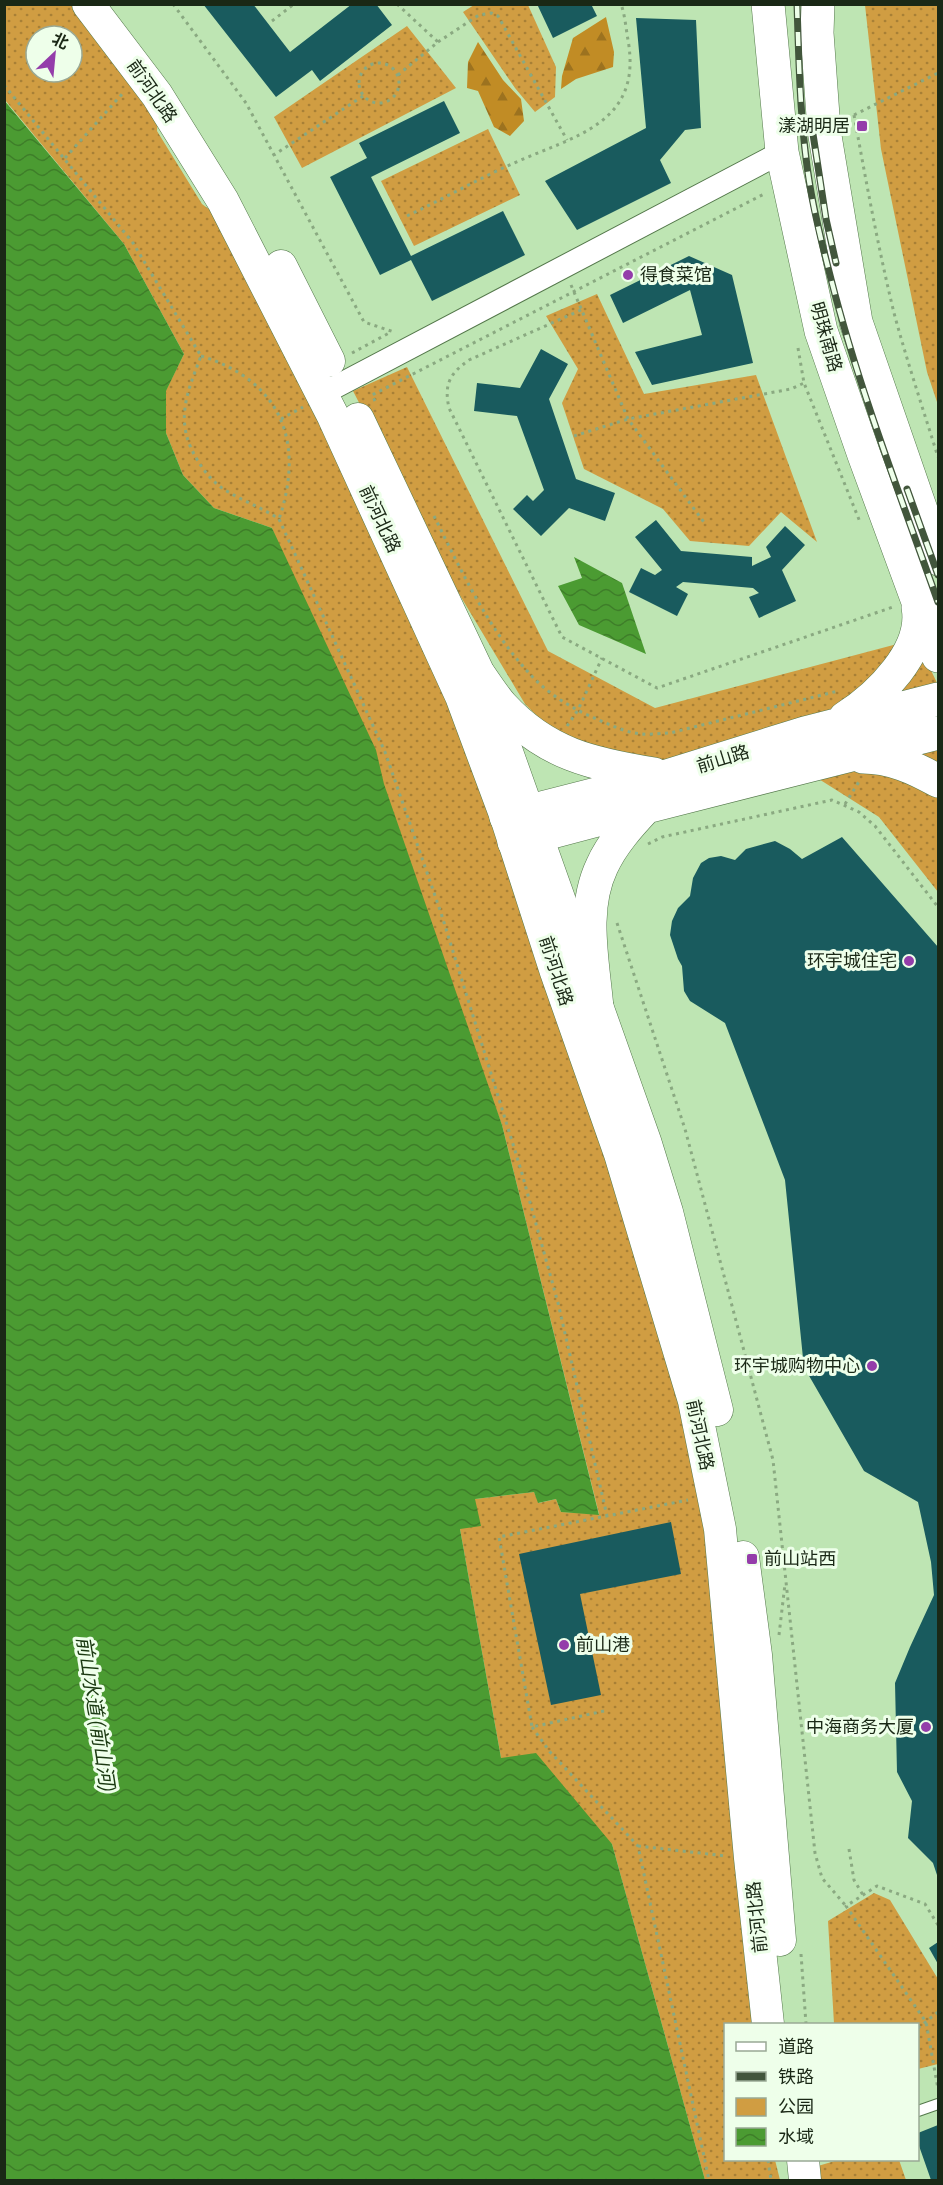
<svg xmlns="http://www.w3.org/2000/svg" width="943" height="2185" font-family="Ubuntu,'Noto Sans SC',sans-serif">
<style>
.green{fill:url(#green-dots);fill-rule:evenodd}
.forest{fill:url(#forest-firs)}
.water{fill:url(#water-waves)}
.building{fill:#195b5e}
.lines{fill:none;stroke-linecap:round;stroke-linejoin:round}
.lane-casing{stroke:#54784b;stroke-width:12}
.street-casing{stroke:#54784b;stroke-width:24}
.secondary-casing{stroke:#54784b;stroke-width:33}
.primary-casing{stroke:#54784b;stroke-width:34}
.path{stroke:#8aa981;stroke-width:3;stroke-dasharray:3 4.5;stroke-linecap:butt}
.lane{stroke:#fff;stroke-width:10}
.street{stroke:#fff;stroke-width:22}
.secondary{stroke:#fff;stroke-width:32}
.primary{stroke:#fff;stroke-width:33}
.rail-casing{stroke:#42563c;stroke-width:7}
.rail{stroke:#eeffea;stroke-width:4.5;stroke-dasharray:14;stroke-linecap:butt}
.poi-dot{fill:#943daa;stroke:#eeffea;stroke-width:2}
.labels{text-anchor:middle;stroke-width:6;stroke-linejoin:round;paint-order:stroke}
.street-label{font-size:18px;fill:#1a2816;stroke:#eeffea}
.poi-label{font-size:18px;fill:#1a2816;stroke:#eeffea;text-anchor:end}
.water-label{font-size:20px;font-style:italic;fill:#1a3911;stroke:#eeffea}
</style>
<defs>
<pattern id="green-dots" width="8" height="8" patternUnits="userSpaceOnUse" patternTransform="scale(1.5)"><rect width="8" height="8" fill="#d09d42"/><path d="M2 2h.1M6 6h.1" fill="none" stroke="#a88036" stroke-width="1.8" stroke-linecap="round"/></pattern>
<pattern id="forest-firs" width="22" height="20" patternUnits="userSpaceOnUse" patternTransform="scale(1.5)"><rect width="22" height="20" fill="#c18c25"/><path d="M5 1l3.5 6h-7zM16 11l3.5 6h-7z" fill="#9c721f"/></pattern>
<pattern id="water-waves" width="16" height="10" patternUnits="userSpaceOnUse" patternTransform="scale(1.5)"><rect width="16" height="10" fill="#4b9b32"/><path d="M0 5q4-4 8 0t8 0" fill="none" stroke="#3e7e29"/></pattern>
</defs>
<rect width="100%" height="100%" fill="#bee5b3"/>
<!-- green -->
<path class="green" d="M4 5H98L159 95 157 131 202 204 242 234 478 700 704 1454 761 2024H726V2160H775L780 2180H705L612 1844 501 1758 460 1529 475 1499 534 1492 539 1503 556 1499 561 1512 599 1514 502 1125 272 528 214 508 183 475 166 433V390L184 354 124 244 5 100ZM36 36H72V72H36Z
M474 5H528L556 67 555 97 535 112 515 88 463 12Z
M865 5H938V405L927 372 881 149Z
M407 26 456 88 302 168 274 117Z
M488 129 520 195 414 246 381 181Z
M597 294 644 394 756 375 817 542 781 512 749 546 690 541 663 509 584 469 562 403 578 369 546 316Z
M407 367 548 651 655 708 916 639 938 685 664 761 590 747 555 734 525 704 449 577 353 391Z
M938 743V892L879 817 814 776Z
M874 1893 890 1900 938 1979V2064L918 2069V2024H834L828 1921Z
M838 2160H899L906 2180H821L818 2166Z"/>
<!-- forest -->
<path class="forest" d="M606 17 614 52 613 67 576 79 561 89 562 76 573 38Z
M478 42 503 80 521 99 524 121 510 136 494 127 478 91 467 88 468 62Z"/>
<!-- water -->
<path class="water" d="M4 100 124 244 184 354 166 391V433L183 475 214 508 272 528 376 750 384 784 502 1125 599 1515 561 1512 556 1499 538 1503 534 1492 475 1499 481 1526 460 1529 501 1758 536 1753 612 1844 705 2180H5Z
M574 557 622 583 646 654 579 625 558 586 582 578Z"/>
<!-- building -->
<path class="building" d="M203 4H253L290 52 352 4H376L392 25 320 81 312 70 276 97Z
M537 4H591L597 16 553 38Z
M636 18 696 20 701 128 685 130 660 160 671 183 577 230 545 181 646 128Z
M444 101 460 133 371 177 411 256 503 211 525 255 432 301 411 260 380 275 330 177 367 158 359 143Z
M689 256 732 275 753 363 652 385 635 352 702 335 690 290 623 323 610 295Z
M541 349 568 364 549 399 576 479 615 493 605 521 569 508 541 536 513 509 527 495 533 501 544 490 517 416 474 411 477 383 520 388Z
M656 520 681 551 752 557V566L771 557 766 547 785 526 805 545 782 570 796 601 759 618 749 597 759 593 753 588 683 582 676 587 688 594 677 616 629 592 641 568 655 575 662 570 635 537Z
M842 837 938 947V1878L933 1863 908 1838 912 1801 897 1772 895 1683 910 1647 934 1595 931 1562 918 1502 864 1471 808 1374 803 1358 785 1180 725 1023 690 1001 684 991 682 966 678 959 670 935 672 921 678 908 690 896 693 878 701 863 709 858 721 856 735 860 746 849 775 841 790 849 802 859Z
M671 1522 681 1574 580 1594 601 1695 551 1705 519 1554Z
M938 1942V1964L929 1948Z
M938 2125V2180H931L918 2143V2133Z"/>
<g class="lines">
<defs>
<path id="lane" d="M918 2111 938 2104"/>
<path id="street" d="M322 394 782 152"/>
<path id="secondary" d="M88 4 157 95 223 201 333 416 461 696 506 817 556 972 620 1154 694 1401 720 1529 750 1858 768 2024
M281 266 329 361
M358 419 480 676 645 1141 667 1212 717 1410
M743 1557 756 1655 780 1940
M803 2160 805 2180"/>
<path id="primary" d="M768 4 782 152 821 331 864 455 938 656
M818 4 817 33 824 130 856 322 938 559
M480 676C487 686 494 697 502 706 546 754 592 764 654 774
M845 718C878 697 926 651 918 607
M863 757C891 757 915 768 938 781
M506 817 667 776 805 733 938 699
M514 842 646 807 938 733
M597 1008C593 961 581 910 602 866 612 844 629 825 646 807"/>
</defs>
<!-- lane casing -->
<use href="#lane" class="lane-casing"/>
<!-- street casing -->
<use href="#street" class="street-casing"/>
<!-- secondary casing -->
<use href="#secondary" class="secondary-casing"/>
<!-- primary casing -->
<use href="#primary" class="primary-casing"/>
<!-- path -->
<path class="path" d="M173 4 246 103 274 155
M397 4 438 42 398 75
M272 21 294 4
M438 42 479 15 491 13 498 16 567 140
M359 83a20 20 0 1 1 40 0a20 20 0 1 1-40 0Z
M4 85 133 243 201 356C186 395 174 423 198 461 204 471 212 481 222 488 240 500 261 507 279 519L385 752 441 913 521 1170 558 1303 607 1516
M363 96 274 155 364 322 394 332
M854 115C866 181 878 247 894 313 907 361 923 409 938 457
M854 115 938 73
M65 158 123 93
M407 216C443 199 478 179 514 163 574 136 643 124 628 40 626 29 625 15 621 4
M571 285 628 419 706 525
M581 310 469 360C449 374 444 385 449 408L562 637 657 688 893 607
M798 348 804 383 860 522
M352 353 391 332
M201 356C282 381 305 443 279 519
M375 401 372 395 766 193
M281 419 303 407
M574 436 628 419 791 389 804 383
M434 516C461 570 487 627 528 672 546 693 574 710 599 720 613 726 627 733 642 734 651 735 661 733 670 733L838 691
M567 726 578 710 602 658
M845 804 860 780
M648 844 662 837 832 800 859 812 875 826 938 907
M617 923 685 1129 773 1460 815 1853 822 1878 846 1906
M779 1635 785 1584
M604 1711 532 1727 499 1537 688 1500
M532 1727 550 1752 638 1846 709 2180
M638 1846 726 1856
M849 1849 854 1880 863 1895
M938 1925 925 1904 877 1886 846 1906 926 2022 938 2089
M801 1954 806 2024
M918 2028 938 2012
M768 2160 771 2180"/>
<!-- lane -->
<use href="#lane" class="lane"/>
<!-- street -->
<use href="#street" class="street"/>
<!-- secondary -->
<use href="#secondary" class="secondary"/>
<!-- primary -->
<use href="#primary" class="primary"/>
<defs>
<path id="rail" d="M797 4C799 65 800 126 810 186 815 217 823 248 831 279 859 389 900 495 938 602
M811 121 826 219 836 263
M907 489 938 575"/>
</defs>
<!-- rail casing -->
<use href="#rail" class="rail-casing"/>
<!-- rail -->
<use href="#rail" class="rail"/>
</g>
<!-- markers -->
<g class="poi-dot">
<rect x="856" y="120" width="12" height="12" rx="3"/>
<circle cx="628" cy="275" r="6"/>
<circle cx="909" cy="961" r="6"/>
<circle cx="872" cy="1366" r="6"/>
<rect x="746" y="1553" width="12" height="12" rx="3"/>
<circle cx="564" cy="1645" r="6"/>
<circle cx="926" cy="1727" r="6"/>
</g>
<g class="labels">
<!-- street labels -->
<g class="street-label">
<text transform="translate(152 91) rotate(55)" y="6">前河北路</text>
<text transform="translate(826 337) rotate(74)" y="6">明珠南路</text>
<text transform="translate(380 519) rotate(65)" y="6">前河北路</text>
<text transform="translate(723 759) rotate(-17)" y="6">前山路</text>
<text transform="translate(556 971) rotate(72)" y="6">前河北路</text>
<text transform="translate(700 1435) rotate(78)" y="6">前河北路</text>
<text transform="translate(757 1917) rotate(-96)" y="6">前河北路</text>
</g>
<!-- poi labels -->
<g class="poi-label">
<text x="850" y="132">漾湖明居</text>
<text x="640" y="281" text-anchor="start">得食菜馆</text>
<text x="897" y="967">环宇城住宅</text>
<text x="860" y="1372">环宇城购物中心</text>
<text x="764" y="1565" text-anchor="start">前山站西</text>
<text x="576" y="1651" text-anchor="start">前山港</text>
<text x="914" y="1733">中海商务大厦</text>
</g>
<!-- water labels -->
<g class="water-label">
<text transform="translate(96 1714) rotate(81)" y="7">前山水道 (前山河)</text>
</g>
</g>
<!-- border -->
<rect width="943" height="2185" fill="none" stroke="#1a2816" stroke-width="12"/>
<!-- legend -->
<rect x="724" y="2023" width="195" height="138" fill="#eeffea" stroke="#99a995" stroke-width="1.5"/>
<rect x="736" y="2042" width="30" height="9" fill="#ffffff" stroke="#99a995" stroke-width="1.5"/>
<text x="778" y="2053" font-size="18" fill="#1a2816">道路</text>
<rect x="736" y="2072" width="30" height="9" fill="#42563c" stroke="#99a995" stroke-width="1.5"/>
<text x="778" y="2083" font-size="18" fill="#1a2816">铁路</text>
<rect x="736" y="2098" width="30" height="18" fill="#d09d42" stroke="#99a995" stroke-width="1.5"/>
<text x="778" y="2113" font-size="18" fill="#1a2816">公园</text>
<rect x="736" y="2128" width="30" height="18" fill="url(#water-waves)" stroke="#99a995" stroke-width="1.5"/>
<text x="778" y="2143" font-size="18" fill="#1a2816">水域</text>
<!-- north arrow -->
<g transform="translate(54 54) rotate(26)"><circle r="28" fill="#eeffea" stroke="#99a995" stroke-width="1.5"/>
<path d="M0-4.5L10 22L0 15L-10 22Z" fill="#943daa"/>
<text y="-9" font-size="16" font-weight="bold" text-anchor="middle" fill="#1a2816">北</text>
</g>
</svg>
